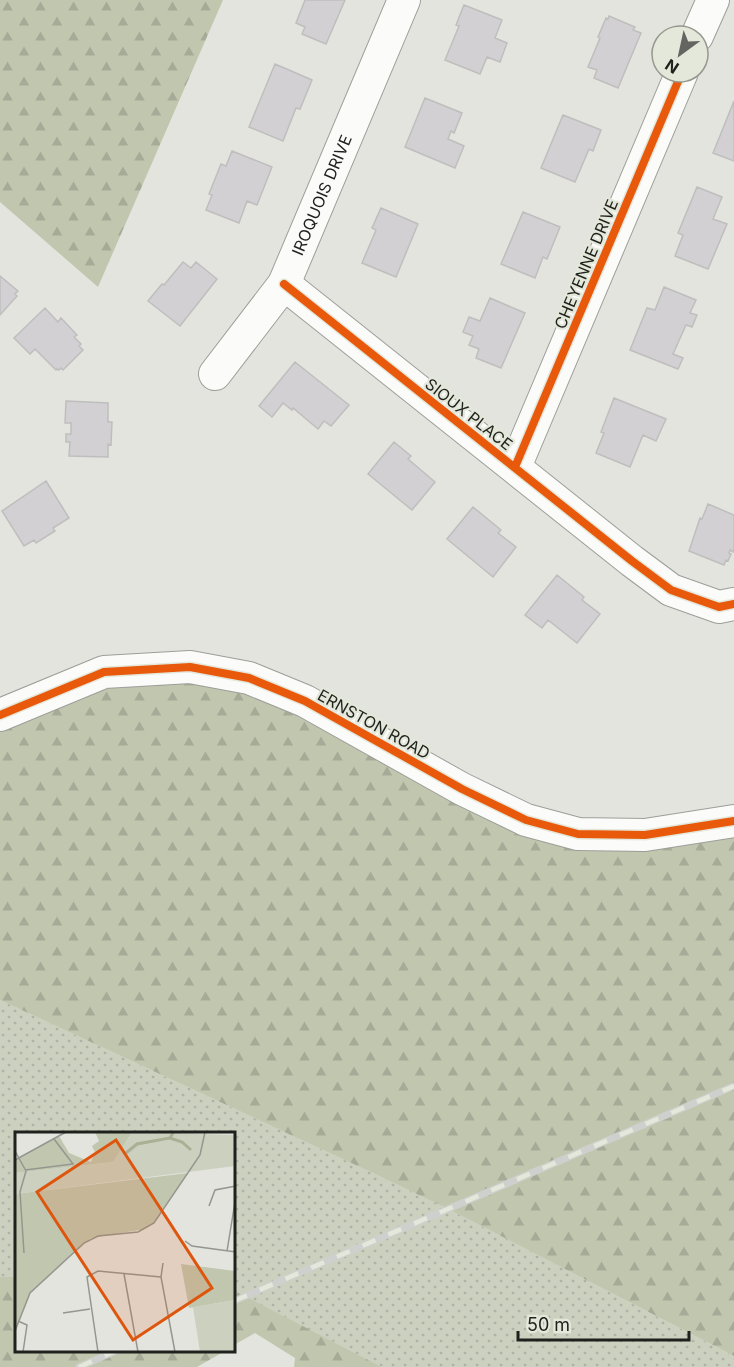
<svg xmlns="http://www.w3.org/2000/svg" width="734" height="1367" font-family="Inter,sans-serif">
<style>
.grass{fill:url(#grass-dots)}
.forest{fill:url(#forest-firs)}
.building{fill:#d3d0d3;stroke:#bfbebe;stroke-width:1.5}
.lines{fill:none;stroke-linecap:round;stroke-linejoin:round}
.minor-casing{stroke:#9d9e99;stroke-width:34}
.minor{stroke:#fbfbfa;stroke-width:32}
.rail-casing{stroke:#cfd0ce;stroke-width:7}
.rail{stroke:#e4e8da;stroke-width:4.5;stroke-dasharray:14;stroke-linecap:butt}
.cycleway-casing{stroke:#e4e8da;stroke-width:11}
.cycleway{stroke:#e8590c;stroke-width:8}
.labels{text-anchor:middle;stroke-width:4.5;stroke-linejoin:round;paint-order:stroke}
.street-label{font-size:16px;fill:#1f211c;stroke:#e4e8da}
.inset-river{fill:none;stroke:#aab094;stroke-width:3}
.inset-road{fill:none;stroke:#959690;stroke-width:1.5}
.view{fill:#de560d;fill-opacity:0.15;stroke:#de560d;stroke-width:3}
.inset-edge{fill:none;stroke:#1f211c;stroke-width:3}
</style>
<defs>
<pattern id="grass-dots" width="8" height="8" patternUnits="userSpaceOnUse" patternTransform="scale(1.5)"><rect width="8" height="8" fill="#ccd0bf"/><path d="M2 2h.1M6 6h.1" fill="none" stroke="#afb2a4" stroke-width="1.8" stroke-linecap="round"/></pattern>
<pattern id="forest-firs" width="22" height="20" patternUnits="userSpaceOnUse" patternTransform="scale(1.5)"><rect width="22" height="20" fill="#c1c7af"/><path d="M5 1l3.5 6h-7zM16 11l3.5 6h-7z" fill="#a5ab96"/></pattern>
</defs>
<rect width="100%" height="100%" fill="#e3e4de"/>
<!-- grass -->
<path class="grass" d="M0 1000 377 1175 448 1209 734 1356V1367H382L234 1291V1133H16V1277H0Z"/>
<!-- forest -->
<path class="forest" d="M0 0H223L98 287 0 202Z
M104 672 249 678 526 820 734 821V1356L448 1209 377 1175 0 1000V715Z
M0 1277H16V1350L225 1351 197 1367H0Z
M234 1291 245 1296 382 1367H294L295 1358 255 1333 234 1345Z"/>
<!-- building -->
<path class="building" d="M305 0H345L326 44 302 34 305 27 296 23Z
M464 5 502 20 495 38 507 43 500 62 487 57 480 74 445 60 459 26 456 25Z
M609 16 635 27 633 30 641 33 618 88 594 78 597 70 588 67 600 38 598 37 606 18 608 19Z
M275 64 312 80 300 109 296 108 283 141 249 127Z
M425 98 462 113 454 133 451 131 448 139 464 146 455 168 405 147Z
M734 101V161L713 153Z
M563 115 601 130 593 151 589 149 575 182 541 168Z
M232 151 272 167 257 205 247 201 239 223 206 210 212 195 209 194 221 164 226 166Z
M697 187 722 197 713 219 727 224 708 269 675 256 683 235 678 233Z
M381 208 418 224 396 277 362 263 376 230 372 228Z
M523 212 560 227 547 259 543 257 535 278 501 264Z
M183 262 191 268 196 262 217 279 180 326 148 301 162 284 164 285Z
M0 276 18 291 15 294 17 296 0 315Z
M664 287 696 300 690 313 697 315 692 327 686 325 673 354 683 358 678 369 630 350 647 308 655 310Z
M490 298 525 313 501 368 476 358 479 349 469 345 473 336 463 332 469 317 480 321Z
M45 308 58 322 61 318 77 335 74 337 81 344 79 346 83 350 63 370 61 368 59 370 57 369 56 370 35 349 30 354 14 338Z
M295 362 349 405 331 426 324 421 318 429 293 408 292 410 283 403 272 417 259 406Z
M614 398 666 419 656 441 643 435 630 467 596 453 604 433 601 432Z
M66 401 108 403V422H112L111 445 108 444V457L69 456 70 442H66V434H71V423H65Z
M394 442 411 456 408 459 435 482 412 510 368 474Z
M46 481 69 518 53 528 55 531 36 543 34 540 24 546 2 511Z
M708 504 734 515V549L733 552 730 550 729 553 731 554 728 561 726 560 724 565 689 551 700 518 702 519Z
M473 507 501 530 498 533 516 547 493 577 447 539Z
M557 575 584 597 582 600 600 614 577 643 548 620 542 628 525 615Z"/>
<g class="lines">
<defs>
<g id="minor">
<path d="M697 36 713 0"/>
<path d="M284 284 632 561 671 590 719 607 734 604"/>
<path id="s1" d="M215 374 284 284 404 0"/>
<path d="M515 467 682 72"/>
<path d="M0 715 104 672 190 667 249 678 305 701 462 789 526 820 578 834 645 835 734 821"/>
</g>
</defs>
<!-- minor casing -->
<use href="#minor" class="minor-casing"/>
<!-- minor -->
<use href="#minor" class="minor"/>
<defs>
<path id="rail" d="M234 1301 734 1086
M79 1367 118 1350"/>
</defs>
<!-- rail casing -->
<use href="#rail" class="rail-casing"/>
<!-- rail -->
<use href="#rail" class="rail"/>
<defs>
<path id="cycleway" d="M284 284 632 561 671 590 719 607 734 604
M515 467 682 72
M0 715 104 672 190 667 249 678 305 701 462 789 526 820 578 834 645 835 734 821"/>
</defs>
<!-- cycleway casing -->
<use href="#cycleway" class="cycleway-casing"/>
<!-- cycleway -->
<use href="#cycleway" class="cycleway"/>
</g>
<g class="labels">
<!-- street labels -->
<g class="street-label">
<text dy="6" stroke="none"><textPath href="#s1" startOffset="210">IROQUOIS DRIVE</textPath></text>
<text transform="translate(586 264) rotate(-67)" y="6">CHEYENNE DRIVE</text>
<text transform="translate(469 414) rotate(38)" y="6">SIOUX PLACE</text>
<text transform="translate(374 724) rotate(29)" y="6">ERNSTON ROAD</text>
</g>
</g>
<!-- overview -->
<g transform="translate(15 1132)">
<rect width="220" height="220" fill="#e3e4de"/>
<path d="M117 0 220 3V34L0 62V41L98 30Z" fill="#ccd0bf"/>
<path d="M80 0H117L98 30 0 41V28L44 4 54 21 76 30 80 20 77 14 84 9ZM173 41 139 91 130 97 76 106 15 161 0 199V62ZM166 132 220 139V168L174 176Z" fill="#c1c7af"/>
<path d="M220 168V220H185L178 175Z" fill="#ccd0bf"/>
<path class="inset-river" d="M155 6 167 10 176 18M111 21 122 12 155 6 158 1"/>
<path class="inset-road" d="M0 19 11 39 5 60 9 121M0 28 51 0M10 38 58 32 39 7M194 74 200 58 221 54M170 109 177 114 221 120M212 119 221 64M148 131 146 145 160 220M109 142 123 220M48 181 75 177M3 189 12 193 8 220M0 199 15 161 69 111 83 104 123 100 139 91 185 23 190 0M83 220 72 145 83 139 146 145"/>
<path class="view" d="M101 8 197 156 118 208 22 60Z"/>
<rect width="220" height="220" class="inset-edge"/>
</g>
<!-- north arrow -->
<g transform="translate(680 54) rotate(213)"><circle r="28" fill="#e4e8da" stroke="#95988e" stroke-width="1.5"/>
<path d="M0-4.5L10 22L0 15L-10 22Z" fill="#646560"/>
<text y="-9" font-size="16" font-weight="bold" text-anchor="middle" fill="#1f211c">N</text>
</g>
<!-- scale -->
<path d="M518 1331v9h171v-9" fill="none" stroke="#1f211c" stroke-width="3"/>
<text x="527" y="1331" font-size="18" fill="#1f211c" stroke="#e4e8da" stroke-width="4.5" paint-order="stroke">50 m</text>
</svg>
